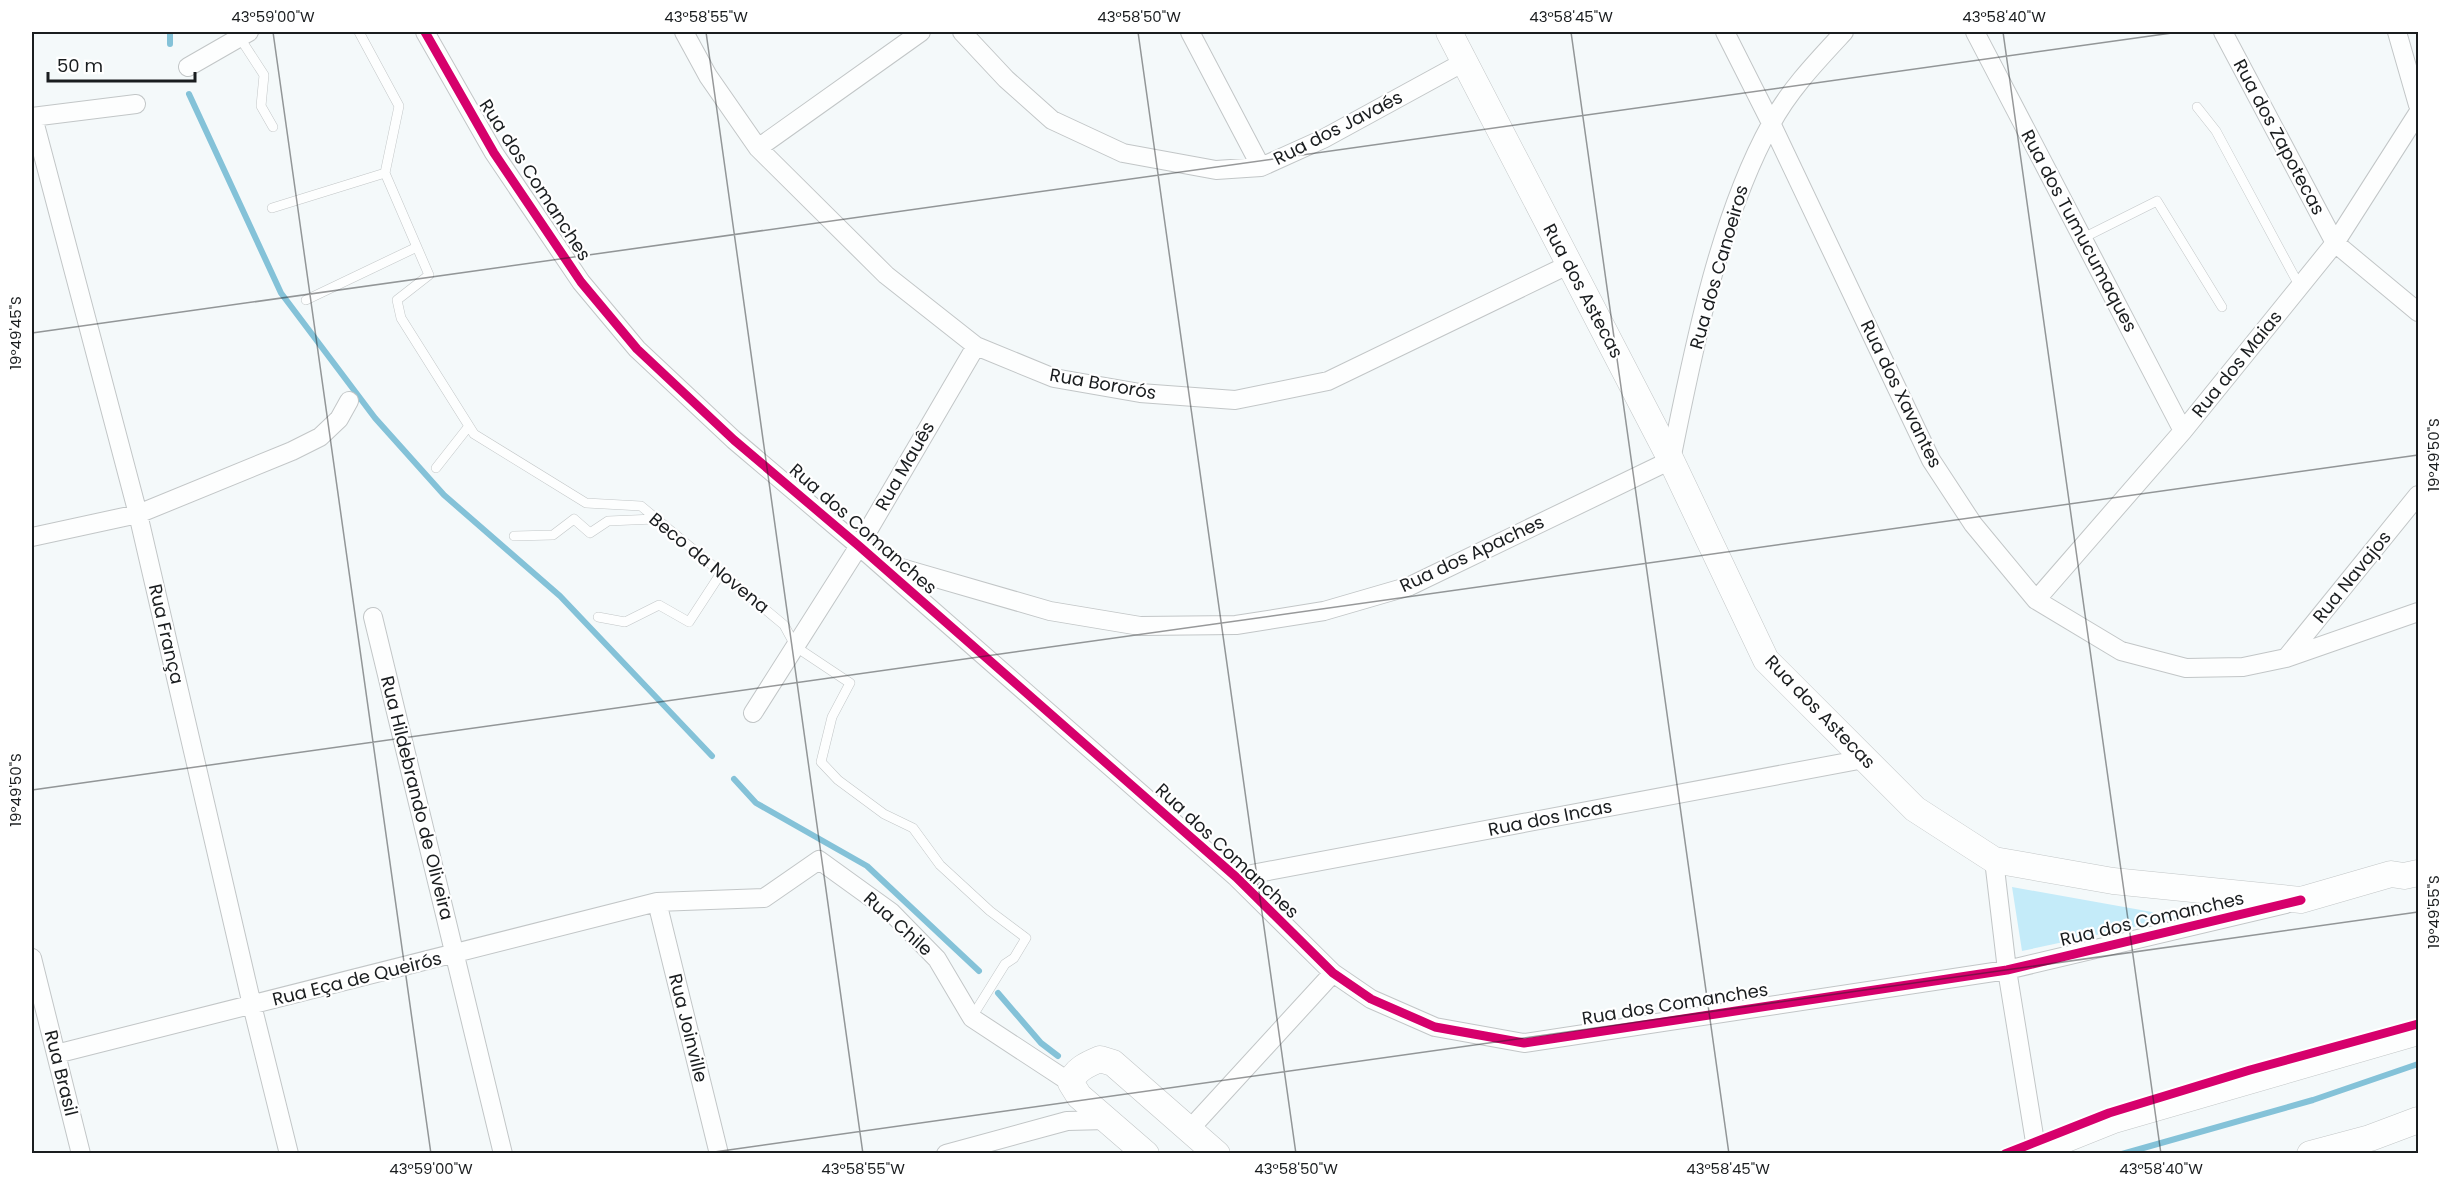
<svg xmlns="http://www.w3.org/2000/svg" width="2450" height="1185" font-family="Poppins,sans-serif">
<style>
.green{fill:#c4ebf9}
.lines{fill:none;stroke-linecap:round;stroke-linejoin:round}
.stream{stroke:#84c2d8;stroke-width:6}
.lane-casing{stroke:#c2c6c7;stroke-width:10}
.street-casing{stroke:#c2c6c7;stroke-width:20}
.secondary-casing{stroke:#c2c6c7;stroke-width:27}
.lane{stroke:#fdfefe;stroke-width:9}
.street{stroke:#fdfefe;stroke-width:18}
.secondary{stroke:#fdfefe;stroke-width:26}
.cycleway-casing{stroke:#fff;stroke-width:13}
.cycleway{stroke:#d6006c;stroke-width:9}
.ticks{fill:none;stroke:#1a1d1f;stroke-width:1.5;stroke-opacity:0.45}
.labels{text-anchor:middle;stroke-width:4.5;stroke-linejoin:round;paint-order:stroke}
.street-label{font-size:18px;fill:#1a1d1f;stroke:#fff}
.neatline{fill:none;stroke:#1a1d1f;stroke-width:2}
.ticks-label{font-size:15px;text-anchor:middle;fill:#1a1d1f}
</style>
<rect width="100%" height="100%" fill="#f4f9fa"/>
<!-- green -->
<path class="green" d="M2012 887 2180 917 2022 951Z"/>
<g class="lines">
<!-- stream -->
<path class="stream" d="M170 44V32
M189 94 281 293 375 418 444 495 560 596 712 756
M734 779 756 803 867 866 979 971
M998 993 1041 1043 1058 1056
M2122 1154 2313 1100 2418 1064"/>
<defs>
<path id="lane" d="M359 32 399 106 385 173 429 275 397 300 401 318 474 434 586 503 641 506 784 625 796 647 850 683 832 717 821 762 838 780 884 814 913 828 940 865 990 911 1026 938 1014 958 1005 964 972 1017
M240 38 264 75 261 106 273 127
M2197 107 2216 131 2300 287
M272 208 385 173
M2083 238 2157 201 2222 307
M306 300 417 247
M436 468 469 426
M514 536 553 535 574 519 590 533 608 521 655 519
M598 617 625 622 659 605 689 622 721 573"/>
<path id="street" d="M425 32 494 153 581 282 637 349 734 440 859 546 1236 877 1333 973 1371 999 1435 1027 1524 1043 2007 970 2286 904
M684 32 708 76 758 148 886 275 976 346 1054 378 1140 393 1235 400 1328 381 1568 265
M962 32 1006 79 1052 120 1123 153 1216 170 1261 167 1323 139 1464 62
M1190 32 1261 167
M1725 32 1771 123 1931 460 1973 524 2036 600 2121 651 2186 668 2243 667 2286 658 2418 612
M1975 32 2183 431
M2223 32 2335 243 2418 312
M2397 32 2418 105
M188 67 249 32
M32 117 136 104
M33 117 138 514 252 1005 289 1154
M758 148 921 32
M32 537 138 514 292 451 320 437 339 419 349 401
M884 563 1050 611 1140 626 1236 625 1324 611 1410 586 1671 460C1693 352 1718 220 1771 124 1789 90 1818 60 1844 32
M2036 600 2183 431 2335 243 2418 113
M373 617 503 1154
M2286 658 2418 495
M753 713 859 546 976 346
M1994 860 2007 970 2037 1154
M1236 877 1864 759
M657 902 719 1154
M32 958 81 1154
M56 1054 657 902 764 898 819 860 891 912 937 959 972 1018 1071 1083
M1189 1130 1333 973
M946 1154 1067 1121 1107 1120"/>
<path id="secondary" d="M1449 32 1671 460 1766 660 1915 809 1994 860 2113 881 2301 900 2391 874 2404 876 2418 873
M1146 1154 1079 1096 1071 1083C1074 1070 1088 1064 1100 1059L1113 1063 1217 1154
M2029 1154 2114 1120 2418 1032
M2310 1154 2370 1138 2418 1120"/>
</defs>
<!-- lane casing -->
<use href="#lane" class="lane-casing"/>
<!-- street casing -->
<use href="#street" class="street-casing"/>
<!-- secondary casing -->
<use href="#secondary" class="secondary-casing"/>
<!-- lane -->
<use href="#lane" class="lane"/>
<!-- street -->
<use href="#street" class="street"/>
<!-- secondary -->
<use href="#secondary" class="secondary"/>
<defs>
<path id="cycleway" d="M425 32 494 153 581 282 637 349 734 440 859 546 1236 877 1333 973 1371 999 1435 1027 1524 1043 2007 970 2301 900
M2005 1154 2109 1113 2250 1070 2418 1024"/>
</defs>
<!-- cycleway casing -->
<use href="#cycleway" class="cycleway-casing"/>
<!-- cycleway -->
<use href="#cycleway" class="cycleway"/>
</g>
<!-- ticks -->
<path class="ticks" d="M273 32 431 1154M706 32 863 1154M1138 32 1296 1154M1571 32 1729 1154M2003 32 2161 1154M32 333 2179 32M32 790 2418 455M700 1154 2418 912"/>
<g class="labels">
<!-- street labels -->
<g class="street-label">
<text transform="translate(1338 128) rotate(-27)" y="6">Rua dos Javaés</text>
<text transform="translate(2279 137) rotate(62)" y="6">Rua dos Zapotecas</text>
<text transform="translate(535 180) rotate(57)" y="6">Rua dos Comanches</text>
<text transform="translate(2079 231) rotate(62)" y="6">Rua dos Tumucumaques</text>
<text transform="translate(1719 267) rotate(-74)" y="6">Rua dos Canoeiros</text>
<text transform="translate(1583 291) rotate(62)" y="6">Rua dos Astecas</text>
<text transform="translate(2237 364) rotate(-51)" y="6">Rua dos Maias</text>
<text transform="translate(1103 384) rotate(10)" y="6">Rua Bororós</text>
<text transform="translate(1901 394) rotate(64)" y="6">Rua dos Xavantes</text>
<text transform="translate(905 466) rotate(-60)" y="6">Rua Mauês</text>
<text transform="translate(863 529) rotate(41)" y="6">Rua dos Comanches</text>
<text transform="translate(1472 554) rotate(-25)" y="6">Rua dos Apaches</text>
<text transform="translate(709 563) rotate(39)" y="6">Beco da Novena</text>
<text transform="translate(2352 577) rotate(-51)" y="6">Rua Navajos</text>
<text transform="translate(166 634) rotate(77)" y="6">Rua França</text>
<text transform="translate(1820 712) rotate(46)" y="6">Rua dos Astecas</text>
<text transform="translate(417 798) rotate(76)" y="6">Rua Hildebrando de Oliveira</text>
<text transform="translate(1550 818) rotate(-11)" y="6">Rua dos Incas</text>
<text transform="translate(1227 851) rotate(43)" y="6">Rua dos Comanches</text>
<text transform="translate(2152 919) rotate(-13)" y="6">Rua dos Comanches</text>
<text transform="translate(898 924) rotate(42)" y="6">Rua Chile</text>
<text transform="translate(357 979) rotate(-14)" y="6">Rua Eça de Queirós</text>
<text transform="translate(1675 1004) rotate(-9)" y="6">Rua dos Comanches</text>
<text transform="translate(688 1028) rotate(76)" y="6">Rua Joinville</text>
<text transform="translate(61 1073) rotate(76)" y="6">Rua Brasil</text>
</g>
</g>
<!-- border -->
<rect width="2450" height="1185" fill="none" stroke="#ffffff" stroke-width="66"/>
<!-- scale -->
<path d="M48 72v9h147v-9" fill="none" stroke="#1a1d1f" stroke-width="3"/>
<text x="57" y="72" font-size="18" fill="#1a1d1f" stroke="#ffffff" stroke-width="4.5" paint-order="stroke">50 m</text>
<rect x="33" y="33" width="2384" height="1119" class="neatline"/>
<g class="ticks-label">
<text x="273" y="22">43°59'00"W</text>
<text x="706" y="22">43°58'55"W</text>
<text x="1139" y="22">43°58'50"W</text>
<text x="1571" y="22">43°58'45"W</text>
<text x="2004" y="22">43°58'40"W</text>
<text transform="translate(16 333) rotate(-90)" y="5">19°49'45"S</text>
<text transform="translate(2434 455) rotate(-90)" y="5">19°49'50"S</text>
<text transform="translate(16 790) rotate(-90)" y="5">19°49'50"S</text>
<text transform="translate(2434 912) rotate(-90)" y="5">19°49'55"S</text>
<text x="431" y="1174">43°59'00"W</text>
<text x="863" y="1174">43°58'55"W</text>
<text x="1296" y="1174">43°58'50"W</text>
<text x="1728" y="1174">43°58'45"W</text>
<text x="2161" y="1174">43°58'40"W</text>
</g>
</svg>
